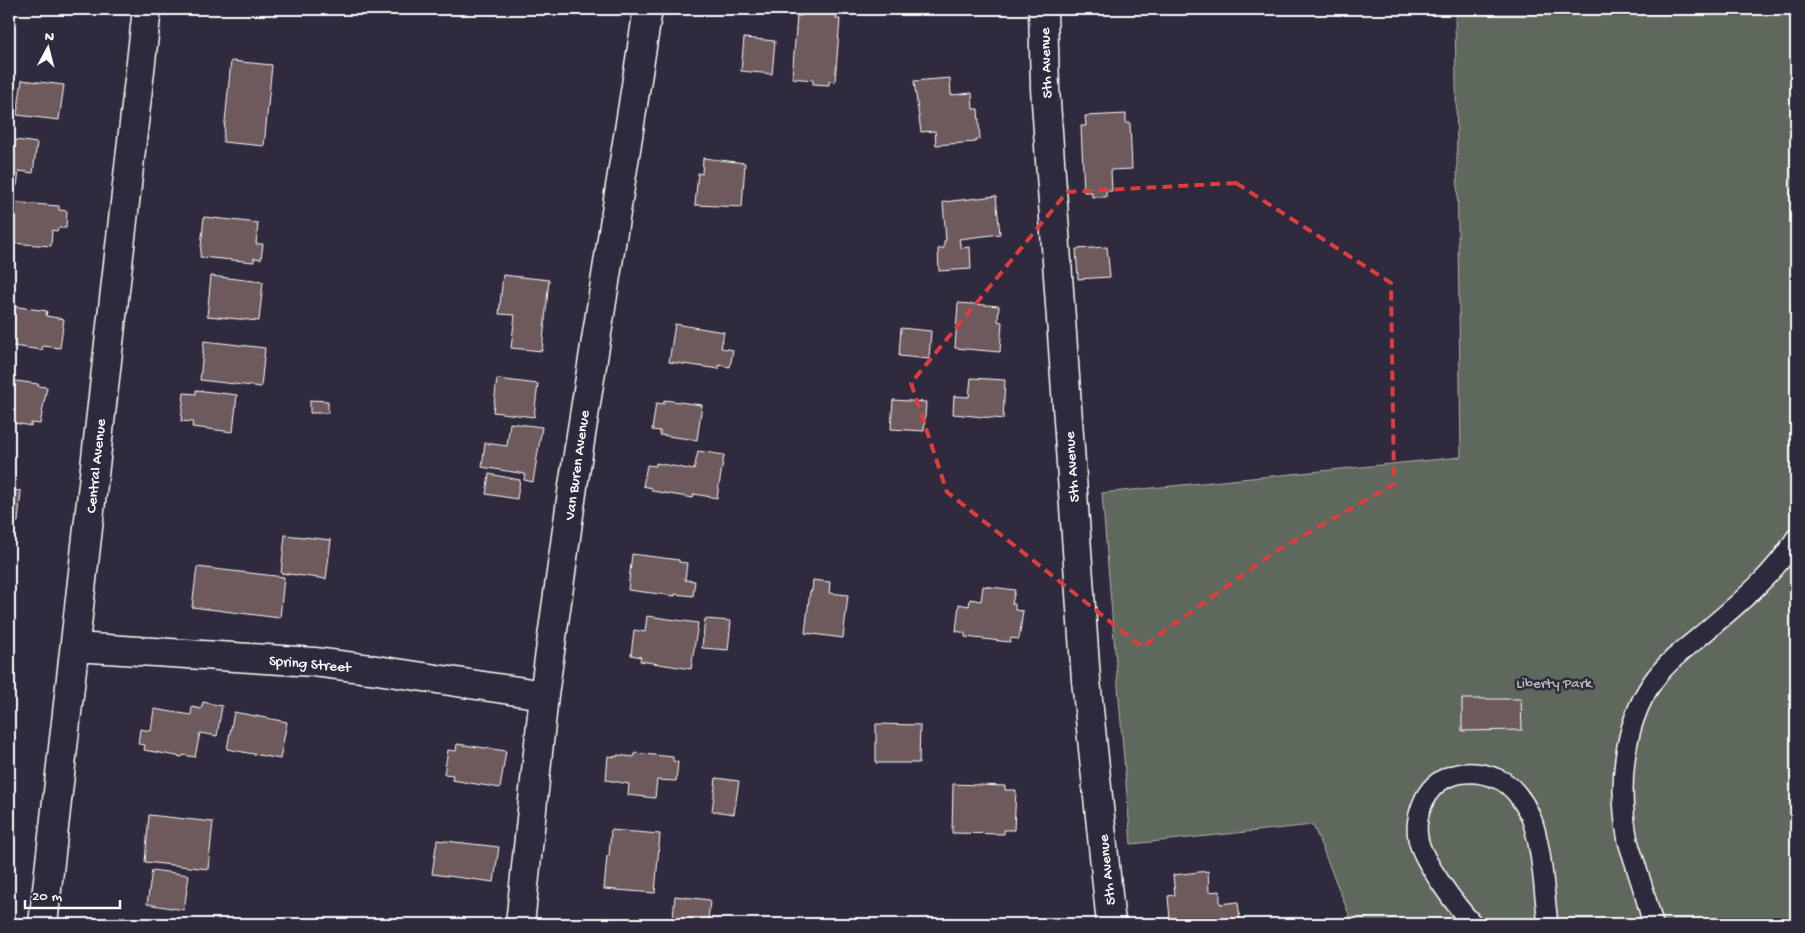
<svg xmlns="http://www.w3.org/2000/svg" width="1805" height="933" font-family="'Gochi Hand',sans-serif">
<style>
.green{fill:#5f675b;stroke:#afb3ad}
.building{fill:#6e5a5c;stroke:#fff}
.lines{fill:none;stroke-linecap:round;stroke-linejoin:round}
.service-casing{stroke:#fff;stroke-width:22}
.minor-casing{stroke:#fff;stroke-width:31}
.tertiary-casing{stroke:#fff;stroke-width:31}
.service{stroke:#2f2a3d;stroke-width:19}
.minor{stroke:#2f2a3d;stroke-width:28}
.tertiary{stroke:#2f2a3d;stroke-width:28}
.marked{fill:none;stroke:#da3e3e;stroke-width:4;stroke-dasharray:10 6;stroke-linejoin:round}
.labels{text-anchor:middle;stroke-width:5;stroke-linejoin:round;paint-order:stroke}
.street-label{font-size:15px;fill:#fff;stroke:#2f2a3d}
.park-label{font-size:15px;fill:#b7bbb5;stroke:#2f2a3d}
</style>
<rect width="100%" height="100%" fill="#2f2a3d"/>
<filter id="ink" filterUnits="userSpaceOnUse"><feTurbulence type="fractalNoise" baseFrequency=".02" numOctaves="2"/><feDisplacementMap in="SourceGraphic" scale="10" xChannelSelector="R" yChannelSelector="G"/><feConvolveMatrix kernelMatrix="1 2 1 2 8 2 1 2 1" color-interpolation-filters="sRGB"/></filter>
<g filter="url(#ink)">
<!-- green -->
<path class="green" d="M1455 9H1796V924H1353L1313 825 1131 844 1102 493 1461 457Z"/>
<!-- building -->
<path class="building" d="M801 9H837L836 19H840L835 82 829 81V85L813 84V80L792 78 797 16H801Z
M744 38 775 41 772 74 741 71Z
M231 61 272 65 264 146 223 142Z
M950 78 951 95 972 93 973 109H978L980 139H976V142L936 145 935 131 921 132 914 81Z
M22 80 64 85 59 120 17 115Z
M1126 114V123H1130L1132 169 1111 170 1112 191H1106V197H1092V192H1084L1081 126H1086L1085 116Z
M9 139 37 143 33 173 19 171 17 186 9 185Z
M703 158 745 163 742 207 695 205 698 173 702 174Z
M996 196 1000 234 959 239 961 248 970 247 971 269 939 271 938 249 944 248V241L946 240 943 202Z
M9 202 59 206V210L67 211 66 228H58L57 231 52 230 51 246 11 243 9 241Z
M204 217 258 223 256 244H263L261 259 254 258V262L200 257Z
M1107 247 1110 277 1078 279 1076 249Z
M503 275 549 280 542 351 511 348 515 315 499 314Z
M211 276 263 282 259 321 207 316Z
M958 303 999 306 998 321 1002 322 1000 352 955 348Z
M11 306 47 311 46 316 64 319 60 348 43 346 42 350 13 346 12 351H9V309H10Z
M675 324 724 332 721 348 733 350 730 367 719 365V369L669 362Z
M901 328 931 331 929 359 899 356Z
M204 341 265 348 261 387 200 380Z
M971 378 1005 380 1003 419 953 414 954 396 969 397Z
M497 379 538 384 534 417 493 412Z
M9 380 38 384V386L47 387 40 424 31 423V426L9 422Z
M196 390 237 395 233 432 192 427 193 422 181 421 184 393 196 394Z
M310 400 328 401V413H310Z
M664 400 702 405 697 440 660 435V431L652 430 656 403 664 404Z
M893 400 926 402 924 431 891 429Z
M510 423 542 427 533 482 524 480 525 474 482 467 485 443 507 446Z
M698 451 724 455 717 498 694 494 693 498 652 491V488L643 486 647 465 656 466V463L694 470Z
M489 474 520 480 517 499 486 494Z
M9 485V490L21 491 18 522 9 521Z
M285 535 331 540 326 579 281 573Z
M632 554 679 560V562L687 563 685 580 695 581 693 596 675 594V596L628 590Z
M197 567 284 577 280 618 192 607Z
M813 580 830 582 829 593 848 595 843 638 805 633 810 591H812Z
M983 586 1015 590 1012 604H1015V610L1023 611 1019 639 1011 638 1010 642 965 637V633L956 631 959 604 969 606 970 599 981 601Z
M647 616 698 623 691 669 640 661 641 657 631 655 634 630 645 632Z
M705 619 731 621 728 650 702 648Z
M1462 699H1521L1522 730 1462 731Z
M203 702 222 706 217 736 200 733 195 757 183 755 182 757 144 750 145 745 138 744 140 729 151 731 154 709 191 715 192 707 201 709Z
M234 712 287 722 280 759 227 749Z
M876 724 920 725 919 763H876Z
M457 744 506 751 500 788 452 780 453 775 444 774 448 750 456 751Z
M635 753 673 757V761L678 762 676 781 657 780 655 798 628 795 629 784 606 780 608 756 617 757V755L634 757Z
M716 778 739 781 734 814 712 811Z
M953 784 1005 786V790H1016L1014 830H1004V834L952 833Z
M149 815 213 822 208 869 145 862Z
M611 830 660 834 655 893 604 889 607 856H609Z
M437 840 499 847 494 882 432 874Z
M152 870 189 875 184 910 147 904Z
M1208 871 1209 892 1220 891V904L1238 902 1240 919 1222 921 1223 924H1173L1172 919 1170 920 1168 896 1175 895 1173 875Z
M675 896 710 900 708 921 673 918Z
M607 917 650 921V924H595L596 918 607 920Z"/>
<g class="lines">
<defs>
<path id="service" d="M1473 924C1458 909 1421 859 1418 838 1416 827 1418 815 1422 805 1434 773 1468 766 1498 779 1512 784 1524 802 1530 815 1542 843 1544 893 1548 924
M1653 924C1648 907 1644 890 1638 873 1635 862 1631 852 1628 841 1618 790 1622 727 1652 683 1664 665 1682 651 1698 638 1733 608 1772 578 1796 538"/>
<path id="minor" d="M75 647 314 662 370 669 544 695
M43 924 147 9
M520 924 544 695 573 486 648 9"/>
<path id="tertiary" d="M1043 9 1045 88 1086 680 1111 924"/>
</defs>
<!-- service casing -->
<use href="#service" class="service-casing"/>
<!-- minor casing -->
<use href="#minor" class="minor-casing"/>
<!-- tertiary casing -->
<use href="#tertiary" class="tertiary-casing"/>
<!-- service -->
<use href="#service" class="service"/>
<!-- minor -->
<use href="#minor" class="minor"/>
<!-- tertiary -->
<use href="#tertiary" class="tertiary"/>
</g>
</g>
<!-- marked area -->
<path class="marked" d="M1236 183 1391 283 1394 484 1276 551 1142 647 947 492 911 383 1067 192Z"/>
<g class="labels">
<!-- street labels -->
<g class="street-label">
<text transform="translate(1045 63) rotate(-92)" y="5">5th Avenue</text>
<text transform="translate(576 465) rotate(-82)" y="5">Van Buren Avenue</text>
<text transform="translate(95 466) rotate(-84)" y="5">Central Avenue</text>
<text transform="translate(1071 467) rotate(-94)" y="5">5th Avenue</text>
<text transform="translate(310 663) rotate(5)" y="5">Spring Street</text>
<text transform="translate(1106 870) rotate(-96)" y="5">5th Avenue</text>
</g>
<!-- park labels -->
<g class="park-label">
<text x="1554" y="687">Liberty Park</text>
</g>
</g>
<!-- margin -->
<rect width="1805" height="933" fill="none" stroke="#2f2a3d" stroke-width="30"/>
<rect x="15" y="15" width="1775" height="903" fill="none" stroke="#fff" stroke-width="2" filter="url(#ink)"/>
<!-- north arrow -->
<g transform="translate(48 48) rotate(7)" stroke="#2f2a3d" stroke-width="4" paint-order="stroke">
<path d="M0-4L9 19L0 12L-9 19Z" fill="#ffffff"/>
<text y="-8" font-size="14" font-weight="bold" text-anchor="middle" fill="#ffffff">N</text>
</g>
<!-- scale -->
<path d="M25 900v8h95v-8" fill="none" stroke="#ffffff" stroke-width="2.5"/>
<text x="32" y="900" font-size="15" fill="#ffffff" stroke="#2f2a3d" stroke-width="4" paint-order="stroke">20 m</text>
</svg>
